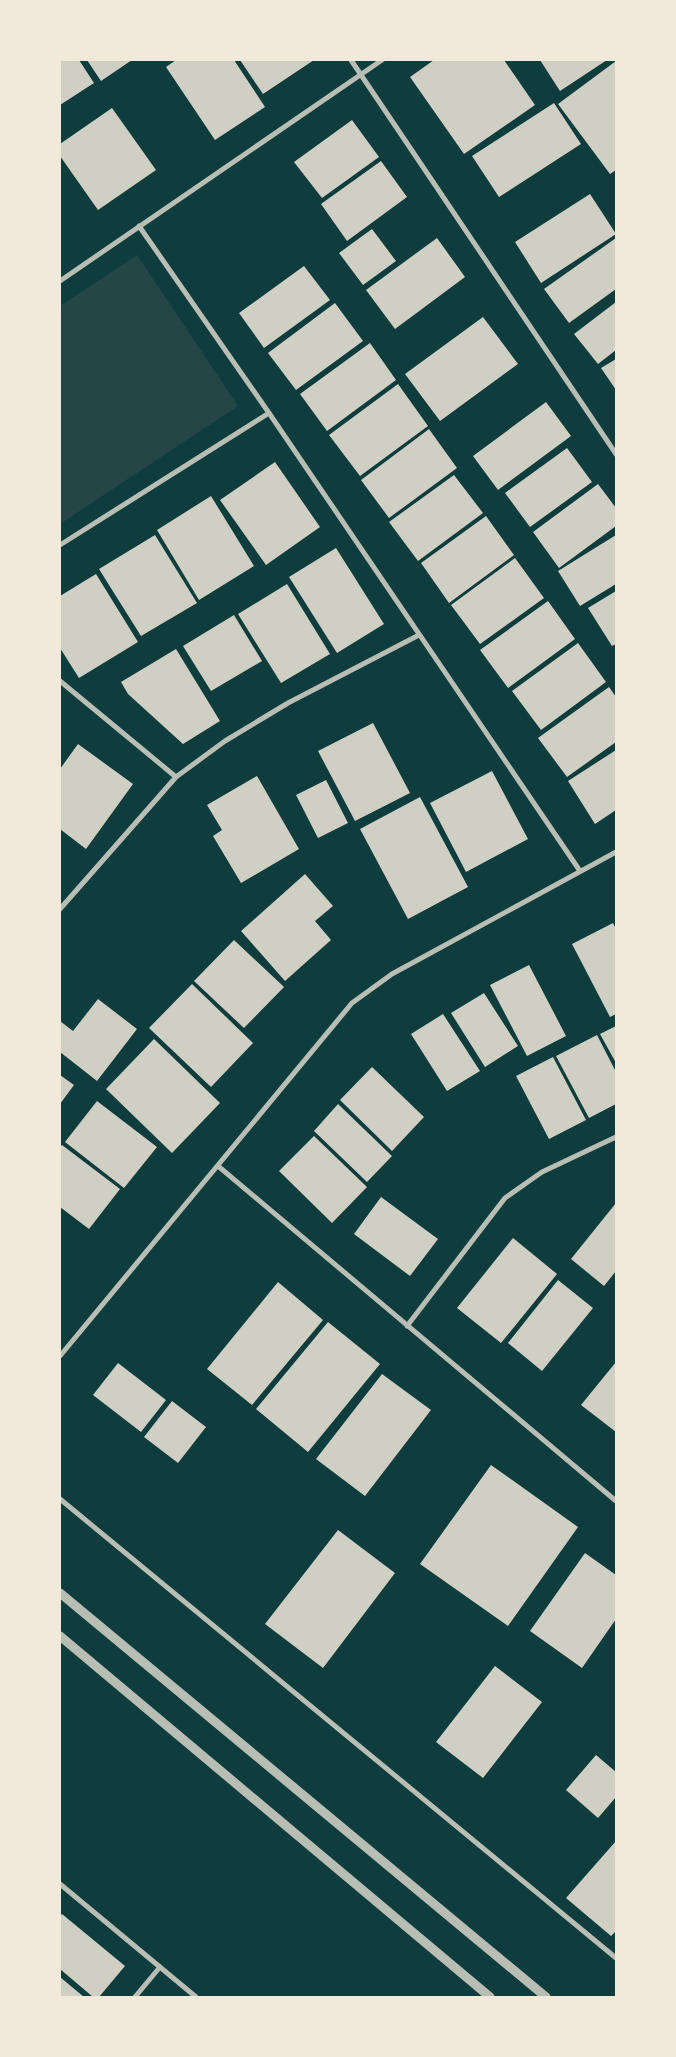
<svg xmlns="http://www.w3.org/2000/svg" width="676" height="2057" font-family="'Nunito Sans',sans-serif">
<style>
.green{fill:#244646}
.building{fill:#cfcfc3}
.lines{fill:none;stroke-linecap:round;stroke-linejoin:round}
.minor{stroke:#b8beb3;stroke-width:5}
.tertiary{stroke:#b8beb3;stroke-width:9}
</style>
<rect width="100%" height="100%" fill="#0f3d3e"/>
<!-- green -->
<path class="green" d="M137 255 238 406 60 524V306Z"/>
<!-- building -->
<path class="building" d="M60 60H79L94 83 60 105Z
M87 60H132L101 81Z
M176 60H234L265 107 215 140 166 67Z
M240 60H314L263 94Z
M434 60H504L535 105 464 154 410 77Z
M540 60H607L560 91Z
M616 61V170L610 174 558 104Z
M554 103 581 144 499 197 472 156Z
M112 108 156 170 98 210 60 156V144Z
M352 120 379 157 322 198 294 162Z
M381 161 407 197 347 241 321 204Z
M590 194 616 234 541 283 515 242Z
M372 229 396 261 363 285 339 253Z
M437 238 465 277 395 329 366 290Z
M616 238V289L569 323 544 289Z
M304 266 330 300 264 348 239 313Z
M616 302V350L598 364 574 334Z
M335 303 363 341 296 390 268 353Z
M483 317 518 364 440 421 405 374Z
M370 343 396 380 327 431 300 394Z
M616 359V390L601 368Z
M398 384 428 426 360 476 329 435Z
M546 402 571 436 498 490 473 456Z
M429 429 457 468 389 518 361 480Z
M567 448 592 482 530 527 505 493Z
M275 462 320 527 266 565 220 500Z
M454 475 483 513 418 561 389 522Z
M598 484 616 508V526L559 568 533 532Z
M211 496 254 566 199 600 157 530Z
M486 516 514 555 449 603 421 563Z
M155 535 197 603 141 636 99 569Z
M616 535V584L580 606 558 571Z
M336 548 384 624 337 653 289 577Z
M515 558 544 598 480 644 451 605Z
M96 574 138 642 79 678 60 648V596Z
M287 584 330 654 281 683 238 614Z
M616 591V644L612 646 588 608Z
M548 601 575 639 508 688 480 650Z
M234 615 262 661 211 691 183 646Z
M578 643 606 682 541 730 512 691Z
M176 649 220 721 183 744 128 694 121 682Z
M609 687 616 697V742L567 777 538 738Z
M373 723 410 793 355 821 318 751Z
M78 744 133 784 86 849 60 829V769Z
M616 750V810L595 824 568 781Z
M492 771 528 839 466 872 430 803Z
M257 776 299 849 241 883 213 836 222 830 207 805Z
M326 780 348 823 318 838 296 795Z
M420 797 468 887 408 919 360 829Z
M305 874 333 906 315 921 331 940 285 981 241 931Z
M613 923 616 929V1014L610 1017 572 944Z
M234 940 284 987 244 1028 194 981Z
M529 965 566 1036 527 1056 490 985Z
M192 984 253 1043 211 1087 149 1028Z
M484 993 518 1046 485 1067 451 1013Z
M98 999 137 1029 97 1081 60 1052V1021L73 1031Z
M443 1014 480 1071 447 1091 411 1034Z
M616 1026V1063L600 1034Z
M597 1035 616 1072V1104L589 1118 556 1056Z
M154 1039 220 1103 172 1153 106 1089Z
M553 1057 586 1120 549 1139 516 1076Z
M372 1067 424 1117 392 1151 340 1100Z
M60 1075 74 1085 60 1104Z
M97 1101 157 1147 124 1188 65 1142Z
M338 1104 392 1156 367 1182 314 1131Z
M314 1136 367 1187 332 1223 279 1171Z
M62 1145 120 1189 89 1229 60 1207V1147Z
M381 1197 438 1239 410 1276 354 1234Z
M616 1203V1271L604 1286 571 1259Z
M513 1238 557 1274 501 1343 457 1308Z
M558 1280 593 1308 542 1371 508 1343Z
M278 1282 323 1320 252 1405 207 1369Z
M328 1322 380 1364 308 1452 256 1409Z
M616 1362V1432L581 1405Z
M118 1363 166 1400 141 1432 93 1395Z
M382 1374 431 1410 365 1496 316 1459Z
M172 1401 206 1427 178 1463 144 1437Z
M491 1465 578 1527 508 1626 420 1564Z
M338 1530 395 1573 323 1668 265 1624Z
M585 1553 616 1575V1619L582 1668 530 1631Z
M495 1666 542 1702 483 1778 436 1742Z
M596 1755 616 1772V1797L598 1818 566 1790Z
M616 1841V1931L611 1936 566 1898Z
M62 1914 125 1966 99 1997H93L60 1969V1916Z
M60 1977 84 1997H60Z"/>
<g class="lines">
<!-- minor -->
<path class="minor" d="M351 60 616 454
M139 226 269 413 580 871
M60 281 382 60
M60 545 269 413
M60 681 176 777
M60 909 176 777 225 741 288 703 419 635
M218 1166 616 1501
M407 1326 505 1198 542 1172 616 1137
M60 1356 352 1003 392 974 616 852
M60 1499 616 1958
M60 1884 196 1997
M135 1997 160 1967"/>
<!-- tertiary -->
<path class="tertiary" d="M60 1593 546 1997
M60 1636 490 1997"/>
</g>
<!-- border -->
<rect width="676" height="2057" fill="none" stroke="#f1e9da" stroke-width="122"/>
</svg>
